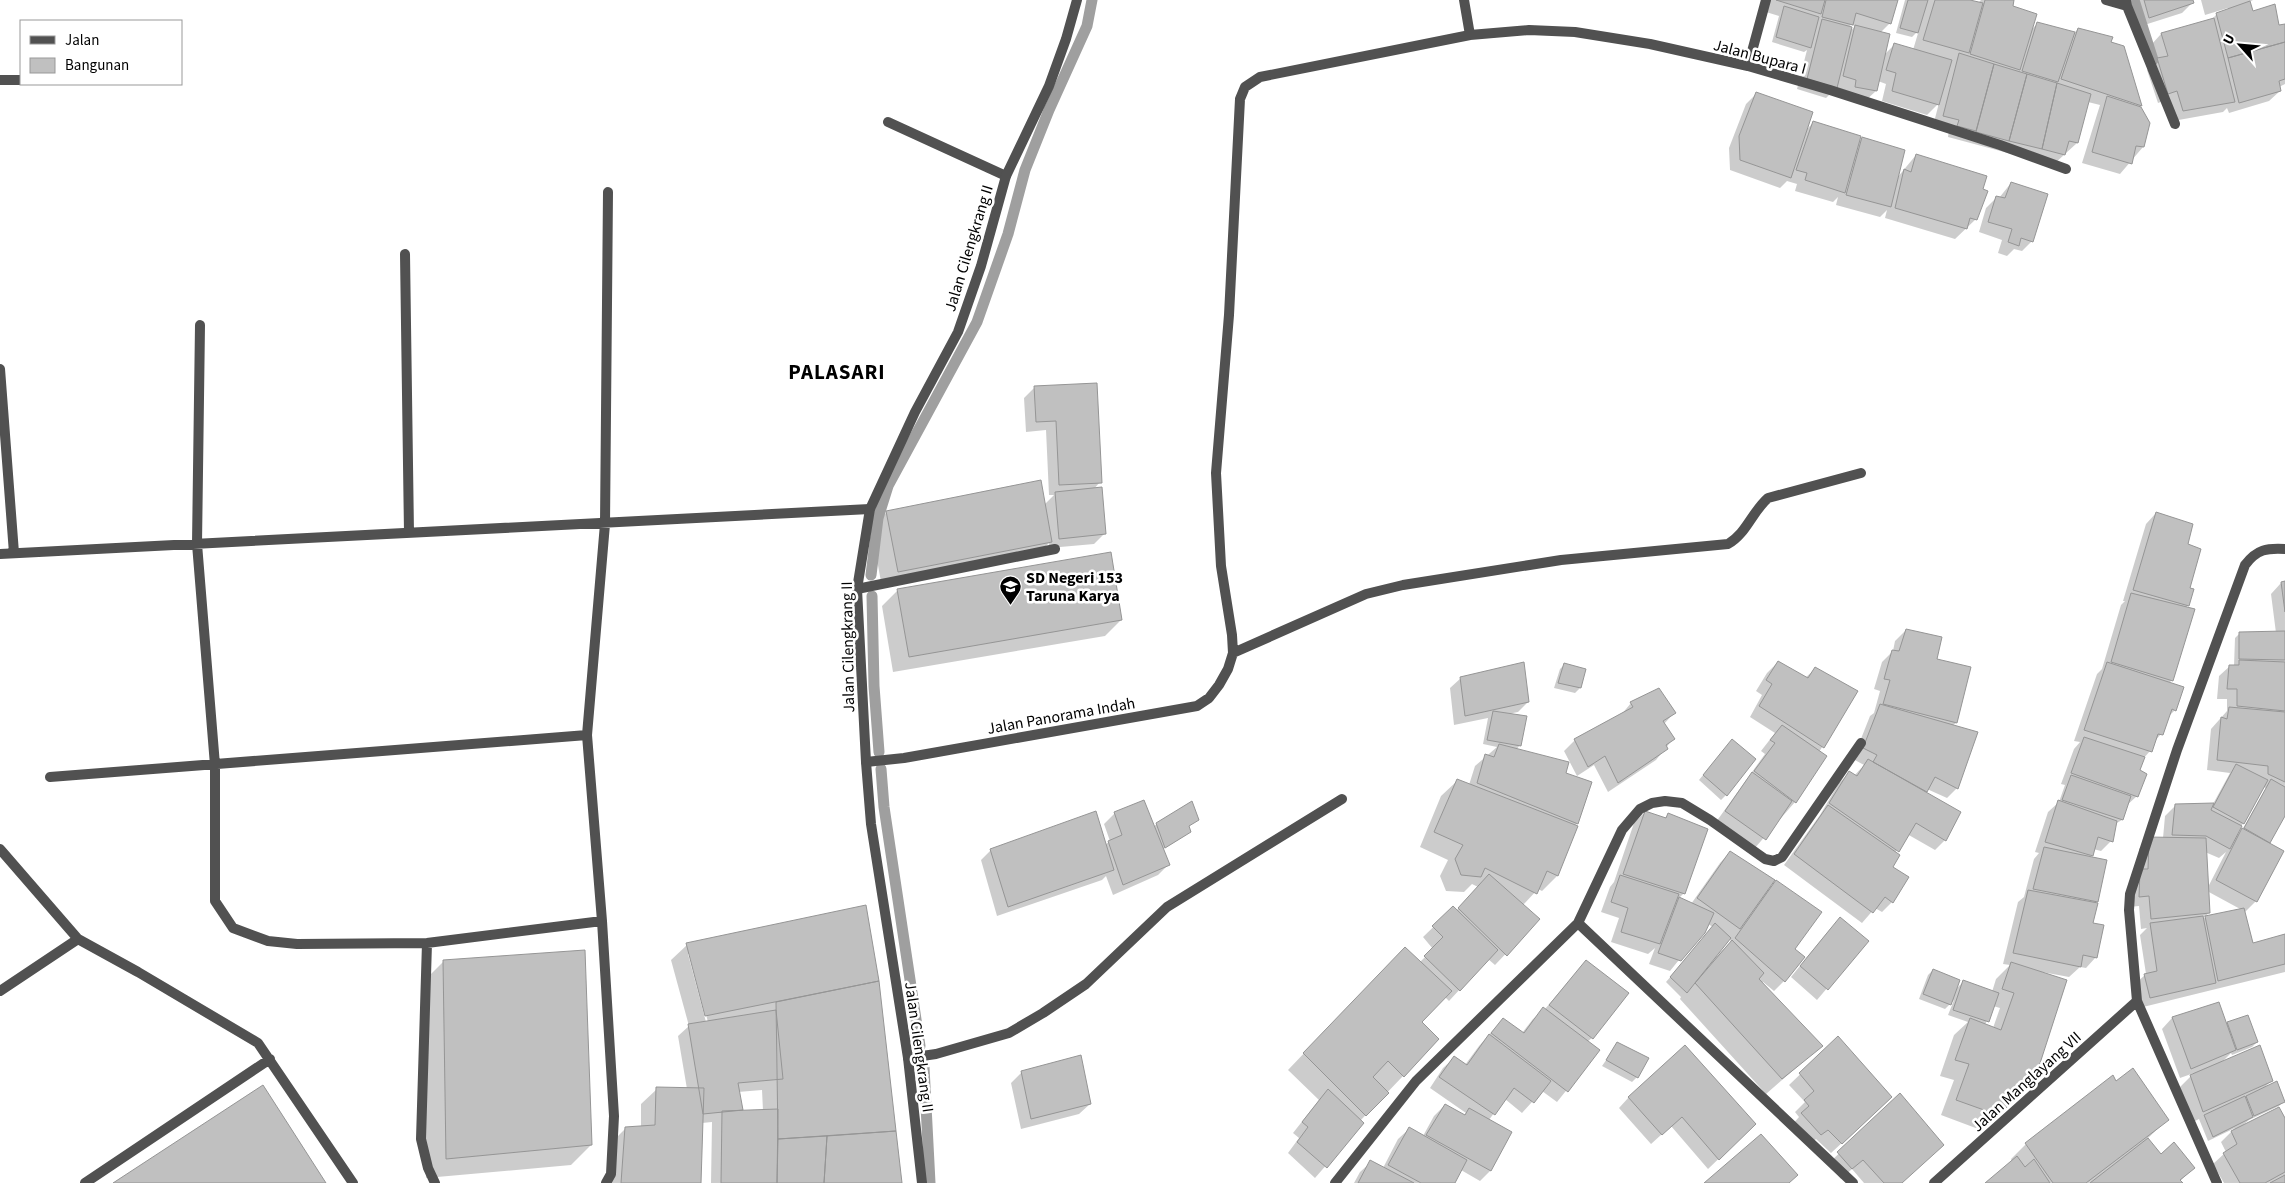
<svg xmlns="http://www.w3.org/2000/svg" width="2285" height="1183" font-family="'Source Sans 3',sans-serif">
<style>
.shadow{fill:#0003;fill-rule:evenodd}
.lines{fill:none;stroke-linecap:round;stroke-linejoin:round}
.stream{stroke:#9f9f9f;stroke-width:11}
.building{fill:#c0c0c0;stroke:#959595}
.service{stroke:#515151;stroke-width:10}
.minor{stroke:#515151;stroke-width:10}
.tertiary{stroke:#515151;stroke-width:10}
.labels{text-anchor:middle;stroke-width:5;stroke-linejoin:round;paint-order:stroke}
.street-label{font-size:16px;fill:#000;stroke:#fff}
.poi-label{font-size:16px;font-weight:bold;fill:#000;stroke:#fff;text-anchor:start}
.district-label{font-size:21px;font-weight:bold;letter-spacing:1px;fill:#000;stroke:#fff}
</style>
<rect width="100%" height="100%" fill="#fff"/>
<!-- shadow -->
<path class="shadow" d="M1769 0H1897L1890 23 1880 33 1884 55 1894 45 1913 50 1919 30 1912 37 1896 33 1905 0H1965L1978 3 1981 0H2010L2011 7 2031 30 2038 23 2074 33 2078 29 2123 47 2141 106 2139 108 2143 147 2120 174 2082 163 2100 105 2088 102 2077 143 2053 165 1948 137 1949 130 1933 126 1939 103 1927 115 1882 101 1886 84 1878 81 1876 91 1865 101 1836 88 1826 98 1797 89 1807 50 1804 52 1772 42 1779 16 1766 12ZM1851 25 1855 26 1850 32 1848 27Z
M2131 0H2191L2192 3 2182 13 2138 27Z
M2201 0H2253L2249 2 2253 13 2278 27 2285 25V84L2279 87 2280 91 2269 101 2229 113 2227 108 2223 112 2173 121 2166 100 2158 103 2147 70 2156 61 2151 45 2161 34 2210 21 2216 15 2229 10 2228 8 2205 15Z
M1756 94 1806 130 1813 123 1857 143 1862 138 1897 178 1916 155 1976 219 1955 239 1885 218 1887 210 1880 217 1836 205 1838 197 1833 202 1795 191 1797 184 1787 181 1780 188 1730 170 1729 148 1746 104Z
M2011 183 2032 241 2022 251 2014 249 2007 256 1998 253 2002 240 1979 232 1986 208 1997 197 1999 198Z
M1035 387 1100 482 1093 490 1105 533 1094 544 1049 548V543L1035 557 882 587 871 528 887 512 1044 505 1054 495H1049L1046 430 1026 432 1024 398Z
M2156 513 2186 545 2188 605 2186 608 2172 680 2169 683 2175 710 2168 717 2161 734 2154 742 2150 751 2143 759 2138 771 2137 796 2126 806 2122 820 2115 824 2111 841 2101 851 2093 849 2089 858 2106 861 2091 923 2096 957 2086 968 2080 967 2069 977 2042 972 2032 1084 1981 1130 1941 1115 1954 1080 1940 1076 1954 1035 1968 1022 1948 1015 1954 1000 1945 1009 1919 999 1928 975 1933 970 1955 990 1964 981 1992 992 1996 979 2010 965 2003 964 2018 902 2024 897 2034 859 2039 853 2035 852 2048 812 2059 802 2065 785 2061 784 2074 749 2080 742 2074 741 2097 674 2102 669 2121 605 2125 601H2123L2146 524ZM1993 1006 2000 1008 1993 1028 1985 1025Z
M2281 583H2285V813L2267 843 2256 901 2245 912 2243 910 2252 945 2285 936V972L2139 1008 2134 985 2146 974 2140 935 2147 928 2141 929 2139 906 2129 907 2139 873V849L2150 838H2163L2165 816 2176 805 2213 804 2230 773 2207 770 2211 729 2227 711V699H2217L2219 676 2230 666H2234L2235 638 2240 633H2276L2271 594ZM2263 787 2266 788 2242 830 2236 836ZM2205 852 2219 858 2226 852 2207 889ZM2207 891 2242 910 2203 918 2209 913Z
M897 591 1121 620 1105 636 893 672 882 606Z
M1906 630 1935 660 1956 723 1952 726 1957 788 1947 798 1927 789 1925 793 1945 840 1935 850 1907 834 1895 853 1891 867 1892 902 1882 912 1875 908 1862 923 1784 865 1820 815 1839 783 1849 773 1854 776 1864 765 1853 759 1870 716 1874 713 1880 691 1874 689 1882 662 1893 651 1895 641Z
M1778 662 1805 678 1815 669 1857 692 1819 752 1795 802 1754 849 1716 822 1765 754 1761 751 1775 733 1750 717 1762 695 1756 691 1767 673Z
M1565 664 1580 688 1575 693 1554 688 1560 669Z
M1461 678 1528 702 1518 712 1508 714 1520 745 1516 750 1565 774 1577 824 1574 826 1576 827 1557 876 1542 891 1538 889 1523 905 1539 919 1495 965 1488 959 1449 1001 1445 997 1420 1022 1403 1076 1360 1121 1363 1123 1315 1178 1288 1153 1299 1138 1293 1133 1319 1100 1288 1070 1389 964 1419 963 1433 949 1423 937 1453 908 1456 911 1478 887 1472 884 1464 892 1446 891 1440 876 1448 860 1420 847 1441 796 1457 781 1469 785 1475 766 1497 747 1483 744 1488 718 1454 725 1450 688Z
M1631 703 1675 712 1664 724 1673 739 1656 760 1608 792 1594 765 1577 776 1564 751 1575 740 1621 715Z
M1727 746 1726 795 1721 800 1699 780Z
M1645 812 1664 819 1668 815 1684 893 1679 898 1691 904 1720 863 1730 852 1768 890 1776 882 1793 949 1784 981 1774 991 1763 982 1761 983 1821 1046 1766 1094 1680 999 1681 997 1666 982 1713 927 1708 924 1670 971 1649 964 1655 948 1648 954 1611 942 1619 918 1601 912 1610 887 1614 882 1634 823ZM1729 939 1731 941 1717 956 1716 955Z
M1115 813 1153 827 1157 824 1198 819 1188 827 1189 831 1184 836 1162 850 1168 865 1158 875 1113 895 1106 876 1102 880 997 916 981 860 991 850 1105 845 1110 841 1104 824Z
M865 906 878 982 901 1183H711L712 1122 702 1123 700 1183H607L610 1144 626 1128 641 1127V1104L657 1089H687L678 1036 689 1026 671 960 687 945ZM688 954H690L708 1022H706ZM762 1090 763 1111 742 1112 738 1092Z
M1830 929 1867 941 1817 1000 1791 977Z
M444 961 591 1145 571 1165 426 1178 424 981Z
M1586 961 1592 1038 1587 1042 1598 1051 1557 1102 1542 1091 1522 1113 1505 1099 1488 1121 1511 1133 1490 1171 1480 1181 1461 1170 1454 1183H1354L1360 1172 1371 1162 1383 1168 1398 1139 1409 1129 1423 1136 1434 1116 1445 1105 1463 1116 1466 1113 1430 1088 1443 1068 1454 1058 1465 1065 1479 1046 1503 1019 1522 1033 1533 1019 1545 1009Z
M2218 1003 2226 1025 2228 1023 2257 1042 2252 1047 2232 1055 2231 1053 2220 1064 2271 1081 2264 1088 2284 1101 2279 1106 2249 1120 2242 1126 2285 1120V1183H2224L2213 1164 2226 1152 2221 1142 2235 1128 2208 1141 2199 1119 2193 1122 2180 1087 2194 1073 2180 1078 2162 1029 2172 1018Z
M1838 1038 1880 1108 1831 1153 1816 1139 1809 1145 1792 1125 1799 1117 1795 1112 1805 1102 1789 1085Z
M1618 1043 1637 1077 1632 1082 1602 1066Z
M1022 1072 1090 1104 1079 1114 1021 1129 1011 1083Z
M2115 1083 2167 1120 2147 1139 2160 1156 2193 1168 2180 1181 2181 1183H1987L2012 1162 2011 1159 2026 1144Z
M1900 1095 1901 1183H1864L1852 1169 1841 1179 1828 1164Z
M1629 1097 1755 1124 1708 1169 1671 1126 1651 1144 1619 1108Z"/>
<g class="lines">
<!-- stream -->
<path class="stream" d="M2134 0 2153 60
M871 575 878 518 888 486 977 322 1008 234 1025 170 1049 110 1087 26 1092 0
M872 596 874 686 879 752
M881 769 884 807 920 1046
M924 1067 930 1183"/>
</g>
<!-- building -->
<path class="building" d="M1776 0H1825L1821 14Z
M1826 0H1898L1891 24 1856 13 1853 25 1822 17Z
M1908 0H1928L1918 33 1900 28Z
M1935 0H1970L1983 3 1969 53 1923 40Z
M1985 0H2014L2013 6 2037 14 2020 70 1970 54Z
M2144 0H2193L2194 3 2149 18Z
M2250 1 2253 11 2275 4 2279 25 2285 24V42L2228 58 2216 13Z
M1784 6 1819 17 1811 48 1776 37Z
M2214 18 2235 102 2183 111 2177 91 2168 94 2157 58 2168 56 2161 33Z
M1822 19 1852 27 1837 88 1807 79Z
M2037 22 2075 32 2058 82 2022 71Z
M1855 25 1890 34 1877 91 1855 87 1856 80 1843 76Z
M2078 28 2113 37 2111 42 2124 46 2142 106 2061 79Z
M2285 42V79L2279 81 2281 91 2239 103 2228 58Z
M1894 43 1952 60 1939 105 1892 91 1896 73 1886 70Z
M1959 53 1994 64 1976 131 1957 126 1959 120 1943 116Z
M1994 64 2027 74 2009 141 1976 132Z
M2027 74 2057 83 2042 149 2009 141Z
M2057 83 2091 94 2078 143 2069 141 2065 155 2042 149Z
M1756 92 1813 112 1791 178 1740 160 1739 136Z
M2107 96 2141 107 2150 123 2144 147 2136 146 2132 164 2092 152Z
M1813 121 1861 136 1845 193 1805 180 1807 173 1796 170Z
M1862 137 1905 150 1891 207 1846 195Z
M1916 154 1987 176 1983 189 1988 191 1977 220 1970 218 1967 229 1895 208 1904 169 1911 172Z
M2011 182 2048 194 2033 242 2021 238 2019 246 2008 242 2012 229 1988 222 1996 196 2005 198Z
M1097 383 1102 483 1059 485 1056 421 1036 422 1034 386Z
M1041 480 1052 542 898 572 886 511Z
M1102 487 1106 534 1059 539 1055 492Z
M2156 512 2193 524 2188 544 2201 549 2190 588 2194 589 2189 606 2133 590Z
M1111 552 1122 620 909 657 897 589Z
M2285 581V612L2281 582Z
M2131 593 2195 609 2173 681 2111 662Z
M1906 629 1942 637 1937 659 1971 667 1957 723 1883 704 1890 680 1884 679 1892 650 1899 651Z
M2285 631V660L2239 659V632Z
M2239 660 2285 662V711L2237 706V689H2227L2229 665H2239Z
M1778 661 1808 678 1815 667 1858 691 1824 748 1759 706 1772 684 1766 680Z
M1524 662 1529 702 1465 716 1460 677Z
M2107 662 2184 687 2176 711 2172 709 2163 735 2158 734 2152 752 2084 730Z
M1564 663 1586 669 1581 688 1558 683Z
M1659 688 1676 713 1663 721 1675 739 1666 745 1668 749 1618 783 1605 756 1588 767 1574 739 1633 707 1630 702Z
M1880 704 1978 732 1958 789 1935 777 1927 792 1873 762 1877 755 1863 748Z
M2229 707 2285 712V782L2268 774V766L2217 760 2221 717 2227 719Z
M1493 711 1527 716 1521 746 1487 740Z
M1782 725 1827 756 1796 803 1754 771 1775 743 1770 740Z
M2084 737 2145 757 2140 770 2147 774 2138 797 2071 773Z
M1732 739 1756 759 1727 796 1703 775Z
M1499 744 1569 762 1566 773 1592 782 1578 824 1477 783 1485 754 1494 757Z
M1868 759 1961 812 1946 841 1916 823 1899 852 1829 803 1849 771 1857 776Z
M2236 764 2268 780 2244 824 2213 807Z
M1752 772 1792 801 1766 840 1725 811Z
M2071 775 2131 796 2123 820 2062 800Z
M1457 779 1578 826 1558 876 1547 871 1537 894 1485 868 1481 877 1461 875 1455 859 1463 845 1434 832Z
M2271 779 2285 787V816L2270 843 2244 828Z
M1144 800 1170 865 1123 885 1108 841 1122 835 1114 812Z
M2058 800 2117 821 2113 842 2098 837 2093 856 2045 842Z
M1192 801 1199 820 1189 826 1191 832 1165 848 1156 823Z
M2214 803 2211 810 2242 826 2230 849 2206 836 2172 835 2175 804Z
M1828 805 1900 855 1893 867 1909 877 1893 903 1885 897 1873 913 1794 854Z
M1096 811 1114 870 1008 907 990 849Z
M1645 811 1666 818 1668 813 1708 829 1685 894 1623 874Z
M2242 828 2284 851 2257 902 2216 880Z
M2149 837 2206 838 2210 913 2151 919 2149 896 2139 897 2140 869H2148Z
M2044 847 2107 860 2098 902 2033 889Z
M1730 851 1775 880 1740 929 1697 898Z
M1489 874 1540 919 1507 956 1458 908Z
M1620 875 1679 894 1660 944 1621 932 1628 908 1611 902Z
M1776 880 1822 912 1795 949 1805 957 1785 982 1735 938Z
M2028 890 2098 903 2093 923 2104 925 2097 958 2083 955 2081 967 2013 953Z
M1679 897 1714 913 1705 933 1681 961 1658 953Z
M866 905 879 981 705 1016 686 943Z
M1453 906 1498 950 1460 991 1424 956 1443 937 1432 926Z
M2244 908 2253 943 2285 934V964L2218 981 2205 916Z
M2203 916 2216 983 2150 998 2144 974 2157 971 2150 923Z
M1840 917 1869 941 1828 990 1800 966Z
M1715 923 1731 938 1687 993 1670 977Z
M1732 940 1764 973 1759 979 1823 1046 1782 1079 1695 983Z
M1405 947 1452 991 1422 1022 1439 1039 1404 1077 1388 1061 1373 1077 1389 1093 1366 1116 1303 1053Z
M585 950 592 1145 446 1159 443 960Z
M1586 960 1629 993 1593 1039 1549 1005Z
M2011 962 2067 980 2033 1085 2022 1081 2015 1100 1998 1115 1956 1100 1969 1064 1955 1060 1970 1018 2001 1030 2014 993 2002 989Z
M1933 969 1960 980 1951 1005 1923 994Z
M1963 980 1999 993 1989 1022 1953 1010Z
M879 981 896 1131 778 1139 776 1002Z
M2219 1002 2236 1050 2191 1069 2172 1017Z
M1543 1007 1600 1050 1568 1092 1491 1033 1503 1018 1524 1033Z
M776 1010 783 1079 738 1083 743 1110 703 1114 688 1024Z
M2248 1015 2258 1042 2237 1050 2227 1022Z
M1489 1034 1551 1081 1534 1103 1514 1088 1495 1115 1439 1077 1454 1056 1467 1065Z
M1838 1036 1892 1097 1842 1144 1828 1130 1821 1135 1801 1113 1809 1106 1804 1100 1814 1091 1799 1073Z
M1617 1042 1649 1058 1638 1078 1606 1060Z
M1685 1045 1756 1124 1719 1160 1682 1117 1662 1135 1628 1097Z
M2260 1045 2273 1081 2203 1112 2190 1075Z
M1081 1055 1091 1104 1031 1119 1021 1071Z
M2133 1068 2169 1120 2086 1183H2053L2025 1143 2113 1075 2116 1081Z
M2277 1081 2285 1102 2254 1116 2246 1096Z
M263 1085 326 1183H113Z
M656 1087 704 1088 701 1183H621L625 1127 655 1125Z
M1328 1089 1364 1123 1327 1168 1297 1142 1308 1127 1302 1122Z
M1900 1093 1944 1145 1902 1183H1884L1863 1160 1852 1169 1837 1152Z
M2245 1096 2253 1117 2213 1137 2204 1115Z
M1445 1104 1465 1115 1469 1108 1512 1132 1491 1171 1426 1135Z
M2279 1107 2285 1118V1172L2265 1183H2240L2223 1153 2237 1144 2231 1131Z
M778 1109 777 1183H721L722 1111Z
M1409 1127 1467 1160 1455 1183H1421L1388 1165Z
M896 1131 902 1183H824L827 1136Z
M1761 1134 1798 1175 1789 1183H1704Z
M827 1136 824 1183H777L778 1139Z
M2148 1138 2161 1154 2174 1142 2195 1168 2180 1180 2183 1183H2090Z
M2017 1156 2025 1167 2034 1159 2050 1183H1985Z
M1370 1160 1414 1183H1358Z
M2285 1175V1183H2270Z"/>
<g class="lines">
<!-- service -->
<path class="service" d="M888 122 1006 176
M857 589 1055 549
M908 1058 936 1054 1009 1033 1043 1013 1086 984 1167 907 1342 799"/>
<!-- minor -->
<path class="minor" d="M1464 0 1470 35 1529 30 1575 32 1650 44 1748 66 1830 90 2000 145 2066 169
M2106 0 2127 6 2126 1
M2127 6 2175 124
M1748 66 1766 0
M0 80H21
M405 254 409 533
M200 325 197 544 215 765V901L233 928 268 941 297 944 427 943 602 921
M0 369 14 553
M0 554 870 509
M1233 653 1366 594 1403 585 1561 560 1728 544C1746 534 1752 512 1768 498L1861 473
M866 762 904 758 1197 706 1209 698 1219 685 1228 669 1233 653 1232 635 1221 566 1216 473 1229 315 1240 99 1245 87 1260 77 1470 35
M50 777 587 735
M0 849 78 939 138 972 258 1043 353 1183
M1578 923 1853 1183
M427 943 421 1139 428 1168 435 1183
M0 991 78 939
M85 1183 270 1059
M606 1183 611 1174 614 1116 602 921 587 735 605 524 608 192
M1335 1183 1416 1081 1578 923 1622 830 1640 809 1652 803 1665 801 1682 803 1710 820 1765 859 1774 861 1782 857 1861 743
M1934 1183 2137 1001
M2217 1183 2137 1001 2129 910 2130 894 2177 750 2245 565C2257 549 2267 548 2285 549"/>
<!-- tertiary -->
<path class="tertiary" d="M922 1183 908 1058 871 824 866 762 857 589 870 509 915 412 958 332 981 266 1006 176 1049 86 1066 39 1077 0"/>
</g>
<!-- icons -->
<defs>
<symbol id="school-pin" viewBox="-11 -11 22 30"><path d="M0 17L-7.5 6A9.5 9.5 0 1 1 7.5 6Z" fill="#000" stroke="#fff"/><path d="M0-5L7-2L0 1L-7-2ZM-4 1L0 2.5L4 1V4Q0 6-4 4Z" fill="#fff"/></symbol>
</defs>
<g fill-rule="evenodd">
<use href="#school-pin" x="998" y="574" width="25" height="34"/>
</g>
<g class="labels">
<!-- street labels -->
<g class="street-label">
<text transform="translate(1760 56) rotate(15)" y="6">Jalan Bupara I</text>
<text transform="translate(968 248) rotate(-73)" y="6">Jalan Cilengkrang II</text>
<text transform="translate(847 647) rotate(-91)" y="6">Jalan Cilengkrang II</text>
<text transform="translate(1061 715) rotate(-10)" y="6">Jalan Panorama Indah</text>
<text transform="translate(920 1047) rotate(82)" y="6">Jalan Cilengkrang II</text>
<text transform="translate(2026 1081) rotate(-42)" y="6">Jalan Manglayang VII</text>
</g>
<!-- poi labels -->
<g class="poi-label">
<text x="1026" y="583">SD Negeri 153<tspan x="1026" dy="18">Taruna Karya</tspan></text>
</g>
<!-- district labels -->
<g class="district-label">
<text x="837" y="379">PALASARI</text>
</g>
</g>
<!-- legend -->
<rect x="20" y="20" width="162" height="65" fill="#ffffff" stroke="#999999"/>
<rect x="30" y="36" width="25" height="8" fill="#515151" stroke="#999999"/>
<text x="65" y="45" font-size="15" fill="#000000">Jalan</text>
<rect x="30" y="58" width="25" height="15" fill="#c0c0c0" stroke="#999999"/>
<text x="65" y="70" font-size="15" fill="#000000">Bangunan</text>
<!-- north arrow -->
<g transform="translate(2240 45) rotate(297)" stroke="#ffffff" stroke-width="4" paint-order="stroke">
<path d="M0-4L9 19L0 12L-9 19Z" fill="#000000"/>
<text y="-8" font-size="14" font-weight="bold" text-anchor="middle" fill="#000000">U</text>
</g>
</svg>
